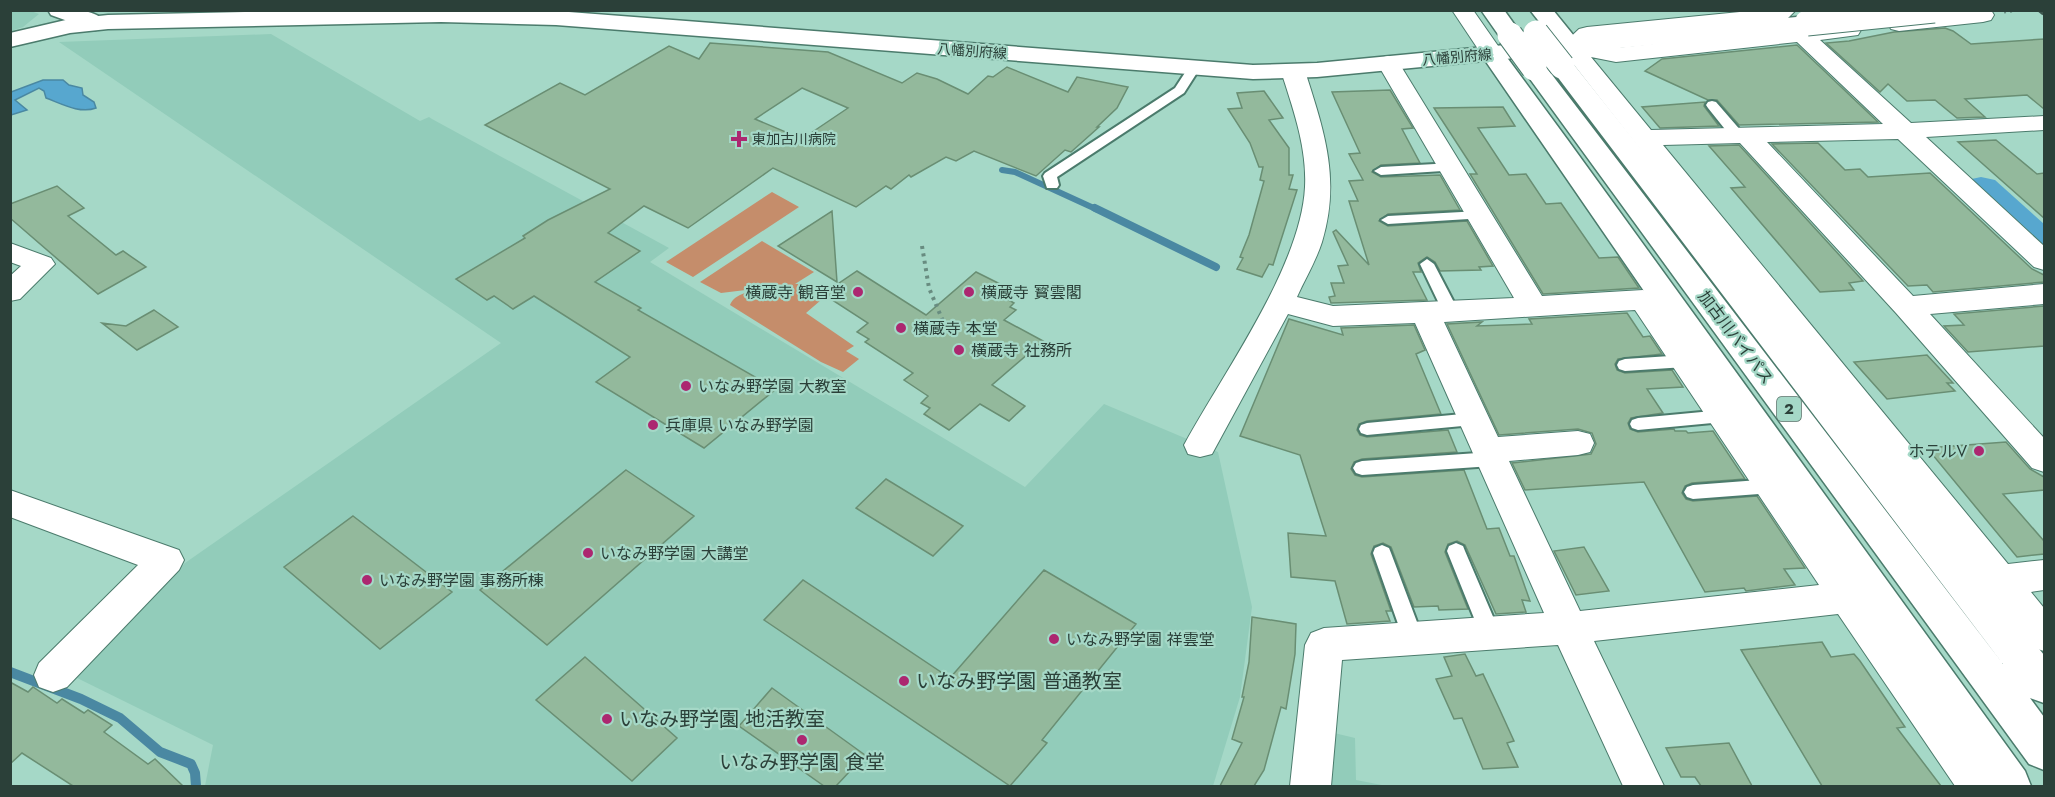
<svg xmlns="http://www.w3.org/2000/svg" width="2055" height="797" font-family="Jost,'Noto Sans JP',sans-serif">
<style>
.built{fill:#92ccba}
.green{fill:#c58d6b}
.water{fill:#57a7cf;stroke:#4a88a2;stroke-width:1.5}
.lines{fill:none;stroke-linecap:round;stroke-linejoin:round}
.stream-far2{stroke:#4a88a2;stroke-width:6}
.stream-far1{stroke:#4a88a2;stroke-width:8}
.stream{stroke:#4a88a2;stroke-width:10}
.river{fill:#57a7cf;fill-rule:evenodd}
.building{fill:#93b99c;stroke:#698e73;stroke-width:1.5;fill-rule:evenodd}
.service-casing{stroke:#4b7b6c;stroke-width:4}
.minor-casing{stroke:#4b7b6c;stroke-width:2}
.tertiary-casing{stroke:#4b7b6c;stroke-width:3}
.secondary-casing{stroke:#4b7b6c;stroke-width:3}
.motorway-casing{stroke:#4b7b6c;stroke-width:3}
.path-far1{stroke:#688c80;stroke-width:3;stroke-dasharray:2 4;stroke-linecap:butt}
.path{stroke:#688c80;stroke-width:4;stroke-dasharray:3 4.5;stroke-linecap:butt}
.service{fill:#fff;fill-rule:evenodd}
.minor{fill:#fff;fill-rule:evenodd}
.tertiary{fill:#fff;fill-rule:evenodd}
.secondary{fill:#fff;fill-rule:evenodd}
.motorway{fill:#fff;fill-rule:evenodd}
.rail{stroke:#3d564e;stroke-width:4;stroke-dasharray:6 6;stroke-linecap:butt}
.secondary-bridge-casing{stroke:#4b7b6c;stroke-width:27;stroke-linecap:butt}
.motorway-bridge-casing{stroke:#4b7b6c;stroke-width:27;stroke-linecap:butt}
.secondary-bridge{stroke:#fff;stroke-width:25}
.motorway-bridge{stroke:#fff;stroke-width:25}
.poi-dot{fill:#ac2770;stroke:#a5d8c7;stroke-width:2}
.labels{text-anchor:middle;stroke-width:4.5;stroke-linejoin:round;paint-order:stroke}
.far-street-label{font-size:14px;fill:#2b4039;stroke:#a5d8c7}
.far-poi-label{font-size:14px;fill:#2b4039;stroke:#a5d8c7;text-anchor:start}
.shield{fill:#a5d8c7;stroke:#506e64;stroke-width:1.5}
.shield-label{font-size:15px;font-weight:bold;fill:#2b4039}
.poi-label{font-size:16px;fill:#2b4039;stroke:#a5d8c7;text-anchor:start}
.street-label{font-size:16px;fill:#2b4039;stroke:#a5d8c7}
.near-poi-label{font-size:20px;fill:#2b4039;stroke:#a5d8c7;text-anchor:start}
</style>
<rect width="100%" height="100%" fill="#a5d8c7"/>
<!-- built -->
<path class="built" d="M11 10 31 11 39 14 23 27 11 31Z
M271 34 420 121 429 117 432 119 669 248 650 262 1025 487 1104 404 1218 452 1252 607 1240 697 1213 786H205L213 745 73 676 185 563 501 343 59 42Z
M1330 732 1355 738 1356 780 1387 786H1323Z"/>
<!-- green -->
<path class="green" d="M772 192 799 207 693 277 666 262Z
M762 241 814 272 795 284H800L821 300 806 313 854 346 846 351 859 359 843 372 821 362 730 305C735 291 758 291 769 287L721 293 700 282Z"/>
<!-- water -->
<path class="water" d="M43 80H63L69 85 82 88 83 95 94 102 96 108C80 114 62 104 46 98L44 91 39 88 15 100 27 110 11 115V92Z"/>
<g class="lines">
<!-- stream-far2 -->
<path class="stream-far2" d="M1002 170 1015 172 1098 210"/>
<!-- stream-far1 -->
<path class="stream-far1" d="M1095 208 1216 267"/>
<!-- stream -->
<path class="stream" d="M10 672 81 699 120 718 160 752 191 764 195 773 196 786"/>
<!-- river -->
<path class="river" d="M1981 177 1995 180 2044 224V259L2029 256 1967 198 1961 189 1967 180Z"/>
</g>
<!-- building -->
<path class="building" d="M1945 28 1953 31 1971 44 2044 39V109L2027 95 1965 99 1985 117 1957 118 1935 100 1907 101 1888 84 1880 92 1826 43 1849 41 1894 32Z
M710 43 828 52 902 83 917 73 937 79 968 94 988 76 993 77 1007 67 1068 92 1077 77 1128 87 1117 108 1097 127H1099L1071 152 1065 150 1036 176 974 151 956 161 946 157 911 177 909 175 891 189 886 186 856 207 773 168 688 228 644 206 608 233 640 251 595 282 641 308 638 310 776 389 704 448 596 382 630 357 534 296 513 309 494 296 487 300 456 279 525 238 523 236 548 220 610 189 485 125 560 83 585 95 669 46 699 59ZM802 88 848 108 802 139 755 119Z
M1797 45 1878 122 1739 125 1717 100H1708L1645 71 1662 59Z
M1390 90 1413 128 1402 129 1420 163 1381 165 1372 172 1381 177 1440 175 1460 210 1388 214 1379 221 1388 226 1467 221 1493 266 1479 267 1481 270 1440 271 1435 262 1427 257 1418 263 1421 272H1413L1427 300 1331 303 1329 297 1335 296 1331 283H1344L1338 266 1348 265 1333 232 1336 230 1369 265 1349 201H1358L1349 181 1363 180 1349 154 1360 153 1332 92Z
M1264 91 1283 118 1269 120 1289 148V175H1293L1289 189 1297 190 1273 265 1269 264 1262 277 1237 269 1243 258 1240 257 1249 235 1264 181 1260 180 1263 167H1259L1250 143 1228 109 1242 108 1237 93Z
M1705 102 1704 106 1719 126 1660 128 1642 107Z
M1503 107 1515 126 1478 128 1509 175 1526 174 1546 204 1561 203 1599 258 1618 257 1639 288 1543 294 1470 174H1477L1434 108Z
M1996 140 2037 174 2044 173V218L1958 142Z
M1818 143 1845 170 1860 169 1868 177 1930 173 2032 269 2044 275V282L1933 292 1927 285 1908 286 1772 144Z
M1739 145 1863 281 1849 283 1854 290 1820 292 1731 188 1745 187 1709 146Z
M57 186 84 208 68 216 116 255 123 251 146 267 98 294 10 218V204Z
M832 211 837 282 778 246Z
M857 271 926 315 976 272 1012 290 1003 297 1014 303 1010 307 1016 310 1004 320 1043 341 992 385 1025 406 1009 421 980 404 949 430 924 414 930 408 921 403 928 396 904 380 913 373 865 342 869 339 857 332 868 323 823 294Z
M2044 306V346L1968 352 1944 326 1964 325 1954 314Z
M154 310 178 327 137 350 102 323 126 326Z
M1627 313 1643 337 1650 336 1662 354 1618 359 1615 364 1617 370 1625 373 1672 370 1683 387 1647 389 1663 413 1631 418 1628 423 1630 429 1638 432 1674 429 1675 431H1686L1688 433 1713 431 1745 479 1692 483 1685 486 1682 493 1686 499 1693 501 1757 496 1805 568 1784 569 1795 585 1746 591 1744 588 1705 592 1644 482 1525 490 1512 463 1591 454 1596 444 1592 433 1578 429 1499 435 1447 324 1482 322 1477 326 1532 324 1529 319Z
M1289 319 1343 335 1341 328 1414 325 1425 350 1416 354 1441 414 1367 421 1359 424 1357 430 1360 435 1367 437 1448 430 1457 452 1362 459 1354 462 1351 469 1355 475 1362 477 1464 470 1487 529 1499 528 1510 556H1514L1530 601 1522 600 1526 612 1496 614 1465 545 1457 541 1448 544 1445 552 1468 609 1439 610 1438 606 1414 607 1391 547 1383 543 1374 546 1371 554 1391 611H1386L1390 621 1347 624 1335 581 1291 577 1288 533 1326 536 1300 455 1240 436Z
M1927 355 1953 383H1947L1955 391 1887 399 1854 362Z
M2006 442 2030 469 2044 477V490L2003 494 2044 541V554L2017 557 1927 448Z
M626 470 694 516 547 645 480 590Z
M886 479 963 526 933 556 856 508Z
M353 516 452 592 380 649 284 567Z
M1584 547 1609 591 1576 595 1554 551Z
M1044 570 1136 624 1042 740 1047 743 1010 786 764 620 803 580 950 678Z
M1252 617 1296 624 1295 654 1286 709 1281 707 1264 770 1254 786H1220L1242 743 1232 739 1244 697H1242L1249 662Z
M1822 642 1831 657 1854 654 1860 661 1905 727 1897 728 1941 786H1822L1741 650Z
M1465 654 1476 676 1483 674 1499 708 1514 741 1507 743 1518 767 1483 769 1462 718 1454 719 1436 679 1452 676 1444 657Z
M585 657 677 738 632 781 536 700Z
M10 682 28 692 33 687 57 703 62 699 84 713 88 710 112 725 104 732 148 764 155 759 183 786H73L22 753 10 764Z
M772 688 865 755 836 786H824L739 726Z
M1729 743 1752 786H1701L1695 777H1681L1666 748Z"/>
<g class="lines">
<defs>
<path id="service" d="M1194 64 1200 68 1184 93 1057 177 1059 185 1057 188H1047L1043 176 1045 173 1175 88 1190 65Z
M1712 101 1716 102 1742 132 1743 135 1742 138H1732L1708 108 1706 105 1708 102Z
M1453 163 1460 167 1458 170 1381 175 1374 171 1381 167Z
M1480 211 1485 212 1487 215 1485 218 1388 224 1381 220 1388 216Z
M1427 259 1434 264 1459 312 1456 316H1446L1443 312 1420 264Z
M1685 355 1691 357 1693 361 1691 365 1685 367 1625 371 1619 369 1617 365 1619 361 1625 359Z
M1723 410 1729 412 1731 416 1729 420 1723 422 1638 430 1632 428 1630 424 1632 420 1638 418Z
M1473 413 1479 415 1481 419 1479 423 1473 425 1367 435 1361 433 1359 429 1361 425 1367 423Z
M1492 452 1498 454 1501 459 1498 464 1492 466 1362 475 1356 473 1353 468 1356 463 1362 461Z
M1772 479 1778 481 1781 486 1778 491 1772 493 1693 499 1687 497 1684 492 1687 487 1693 485Z
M1456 543 1463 546 1465 551 1500 633 1497 639 1490 642 1483 639 1480 633 1447 551 1449 546Z
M1382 545 1389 548 1391 553 1423 638 1420 644 1413 647 1406 644 1403 638 1373 553 1375 548Z"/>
<path id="minor" d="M1452 10H1473L1503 53 1500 58 1492 60 1484 58Z
M1760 10H1796L1786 20 1778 22 1593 40 1589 43 1616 48 1850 23 1858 25 1861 30 1858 35 1820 40 1911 123 2044 116V130L1926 137 2044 246V270L2034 267 1898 139 1767 142 1913 296 2044 284V304L1930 314 2044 438V472L2032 468 1896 313 1740 143 1663 145 2008 564 2044 560V590L2031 592 2044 608V651L2031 647 1560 47 1579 29 1587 27ZM1797 42 1883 124 1651 130 1591 57 1616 62Z
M1964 10H1991L1994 15 1991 20 1983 22 1899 31 1891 29 1888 24 1891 19 1899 17Z
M1388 56 1396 58 1399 63 1542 296 1643 290 1653 293 1857 581 1865 580 1878 585 1883 596 1875 608 1994 772 1999 786H1955L1838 614 1594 641 1664 786H1623L1558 645 1342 660 1331 786H1290L1305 645 1311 633 1324 628 1544 613 1415 323 1333 326 1288 314 1212 454 1200 457 1188 454 1184 445C1223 373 1301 267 1305 187 1307 147 1293 109 1281 71L1285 66 1293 64 1301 66 1305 71C1324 131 1341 179 1322 242 1316 261 1305 279 1297 297L1333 306 1514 298 1377 63 1380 58ZM1635 310 1819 585 1580 611 1509 461 1578 455 1590 452 1594 443 1590 434 1578 431 1498 437 1444 322Z
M10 243 51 258 55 264 20 299 10 301V276L21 266 10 262Z
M10 490 179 550 184 560 179 570 67 687 53 692 39 687 34 675 39 663 138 565 10 517Z"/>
<path id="tertiary" d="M48 10C66 10 95 7 106 23L103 28 95 30 87 28 51 15Z
M1530 10H1553L1583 47 1579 52 1571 54 1563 52Z
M1492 46 1500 48 1567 139 2025 771 2031 786H1985L1480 53 1484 48Z"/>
<path id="secondary" d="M330 10 556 11 1253 65 1317 63 1807 16 1815 18 1818 23 1815 28 1807 30 1317 77 1253 79 556 25 441 22 108 29 70 33 10 47V33L70 19 108 15Z"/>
<path id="motorway" d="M1481 10H1504L1522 35 1518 40 1510 42 1502 40Z
M1562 59 1571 61 2044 655V703L2030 698 2044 717V770L2029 764 1522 68 1525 63 1534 61 1543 63 2003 664 1553 71 1550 66 1553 61Z"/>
</defs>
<!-- service casing -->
<use href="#service" class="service-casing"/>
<!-- minor casing -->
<use href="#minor" class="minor-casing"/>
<!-- tertiary casing -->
<use href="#tertiary" class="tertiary-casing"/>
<!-- secondary casing -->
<use href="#secondary" class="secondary-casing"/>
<!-- motorway casing -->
<use href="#motorway" class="motorway-casing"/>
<!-- path-far1 -->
<path class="path-far1" d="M2004 12 2020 10"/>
<!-- path -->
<path class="path" d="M922 246 929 288 945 326"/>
<!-- service -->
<use href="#service" class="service"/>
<!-- minor -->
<use href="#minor" class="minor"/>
<!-- tertiary -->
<use href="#tertiary" class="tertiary"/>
<!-- secondary -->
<use href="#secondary" class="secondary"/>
<!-- motorway -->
<use href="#motorway" class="motorway"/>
<!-- rail -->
<path class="rail" d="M2039 10 2044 14"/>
<defs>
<path id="secondary-bridge" d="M1807 23 1934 10"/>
<path id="motorway-bridge" d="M1536 33 1562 66
M1510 35 1534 68"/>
</defs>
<!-- secondary-bridge casing -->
<use href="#secondary-bridge" class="secondary-bridge-casing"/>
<!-- motorway-bridge casing -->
<use href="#motorway-bridge" class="motorway-bridge-casing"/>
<!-- secondary-bridge -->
<use href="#secondary-bridge" class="secondary-bridge"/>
<!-- motorway-bridge -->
<use href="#motorway-bridge" class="motorway-bridge"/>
</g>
<!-- markers -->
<g class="poi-dot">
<path d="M736 130h6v6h6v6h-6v6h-6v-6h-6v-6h6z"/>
<circle cx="858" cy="292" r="6"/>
<circle cx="969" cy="292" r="6"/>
<circle cx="901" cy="328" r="6"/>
<circle cx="959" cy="350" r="6"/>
<circle cx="686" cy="386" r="6"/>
<circle cx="653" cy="425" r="6"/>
<circle cx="1979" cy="451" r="6"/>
<circle cx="588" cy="553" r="6"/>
<circle cx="367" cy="580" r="6"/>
<circle cx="1054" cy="639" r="6"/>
<circle cx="904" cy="681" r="6"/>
<circle cx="607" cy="719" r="6"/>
<circle cx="802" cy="740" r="6"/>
</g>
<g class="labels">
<!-- far-street labels -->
<g class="far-street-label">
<text transform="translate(972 51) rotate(4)" y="5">八幡別府線</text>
<text transform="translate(1457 57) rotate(-5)" y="5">八幡別府線</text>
</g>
<!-- far-poi labels -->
<g class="far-poi-label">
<text x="752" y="144">東加古川病院</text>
</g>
<!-- shield labels -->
<rect class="shield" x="1777" y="397" width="24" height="24" rx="4.5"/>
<g class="shield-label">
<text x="1789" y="414">2</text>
</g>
<!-- poi labels -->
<g class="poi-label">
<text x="846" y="298" text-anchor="end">横蔵寺 観音堂</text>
<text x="981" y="298">横蔵寺 寳雲閣</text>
<text x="913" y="334">横蔵寺 本堂</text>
<text x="971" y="356">横蔵寺 社務所</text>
<text x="698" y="392">いなみ野学園 大教室</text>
<text x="665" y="431">兵庫県 いなみ野学園</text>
<text x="1967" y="457" text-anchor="end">ホテルV</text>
<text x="600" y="559">いなみ野学園 大講堂</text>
<text x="379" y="586">いなみ野学園 事務所棟</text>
<text x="1066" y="645">いなみ野学園 祥雲堂</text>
</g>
<!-- street labels -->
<g class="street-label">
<text transform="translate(1736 337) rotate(53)" y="6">加古川バイパス</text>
</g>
<!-- near-poi labels -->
<g class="near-poi-label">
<text x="916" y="688">いなみ野学園 普通教室</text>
<text x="619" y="726">いなみ野学園 地活教室</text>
<text x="802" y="769" text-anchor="middle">いなみ野学園 食堂</text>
</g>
</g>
<!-- border -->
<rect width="2055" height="797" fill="none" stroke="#2b4039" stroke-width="24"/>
</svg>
